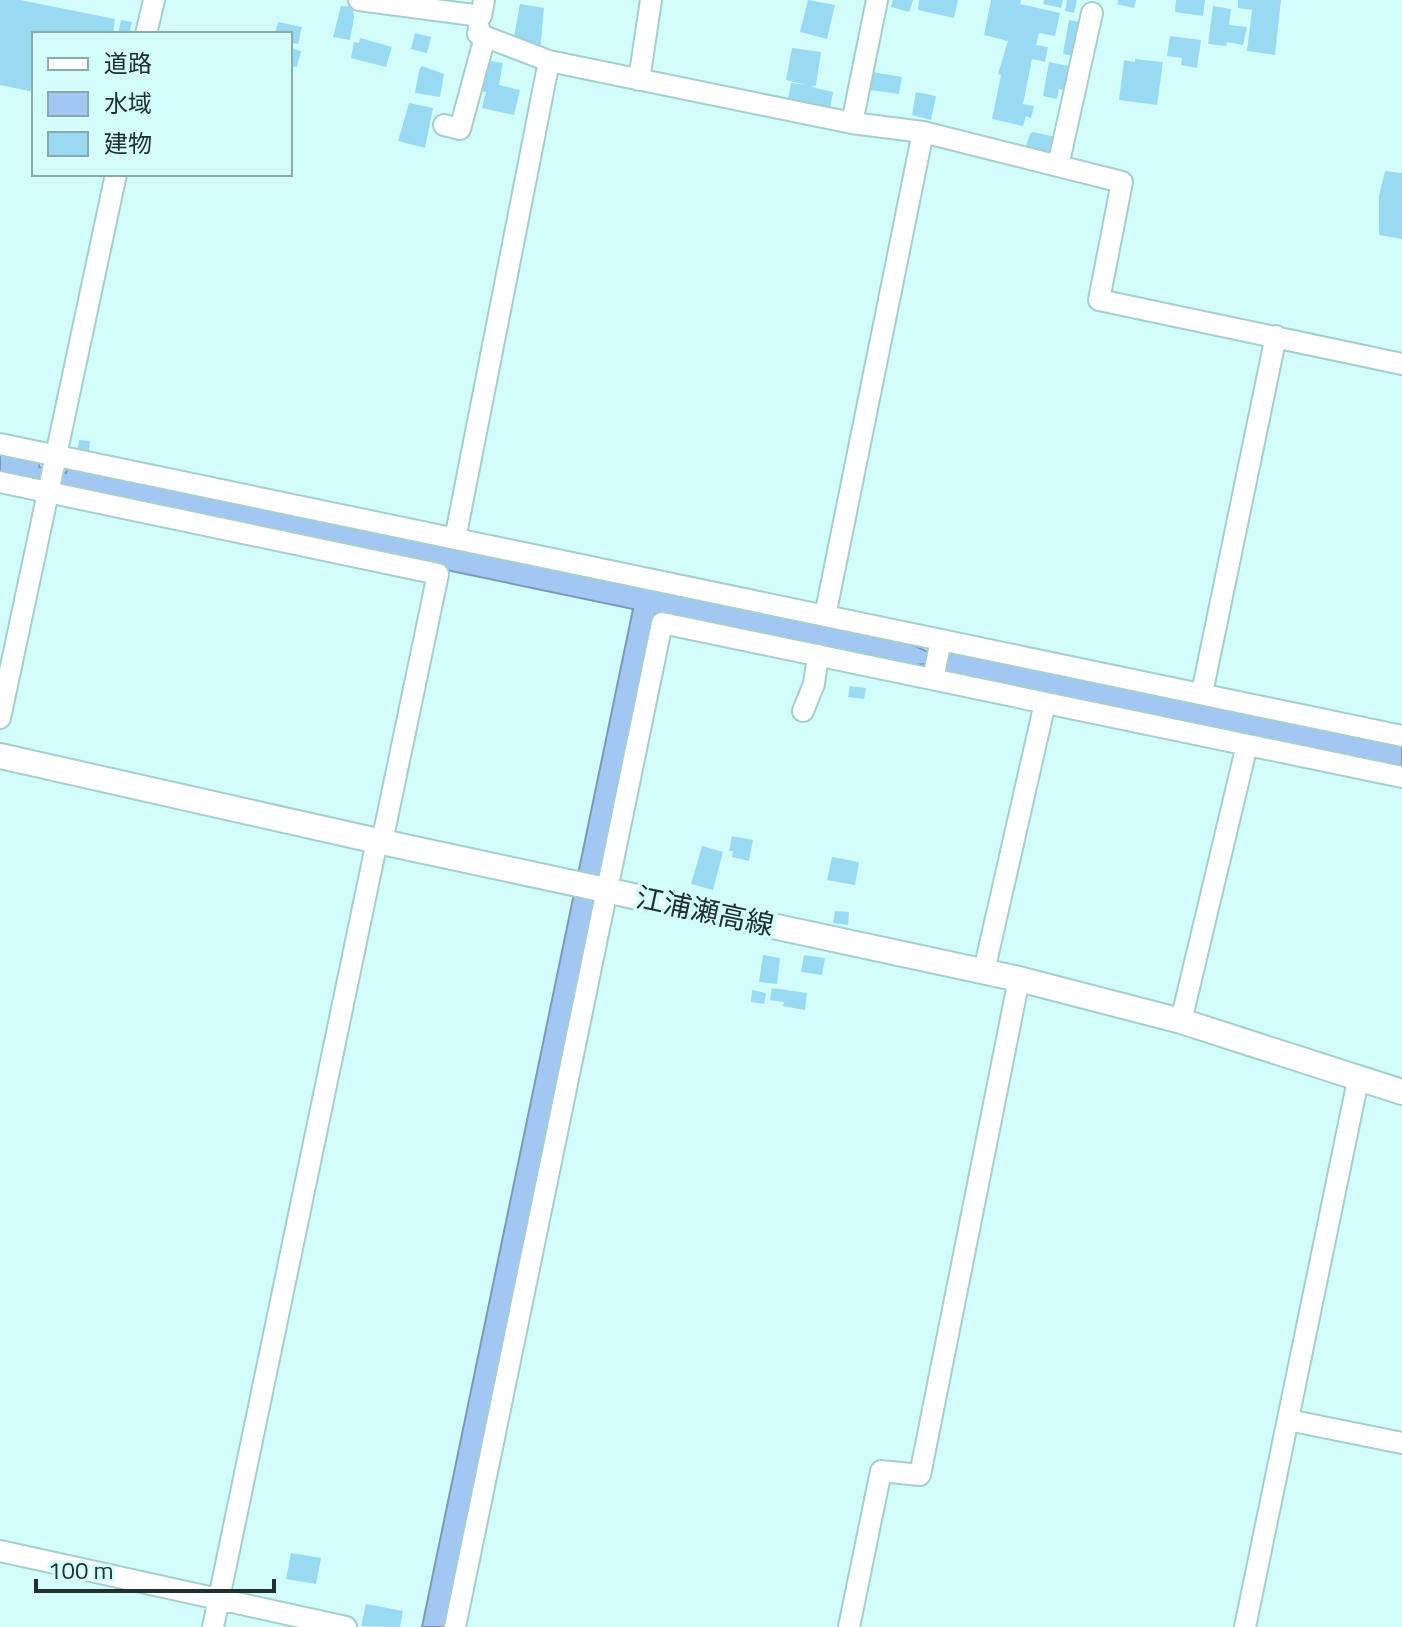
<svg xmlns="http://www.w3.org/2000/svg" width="1402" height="1627" font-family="'Titillium Web','Noto Sans JP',sans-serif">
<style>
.water{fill:#a3c7f3;stroke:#7c9ab8;stroke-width:2}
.building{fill:#99daf2}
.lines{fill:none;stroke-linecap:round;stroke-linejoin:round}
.minor-casing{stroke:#a5cecc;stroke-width:24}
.major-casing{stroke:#a5cecc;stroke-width:28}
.minor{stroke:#fff;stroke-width:20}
.major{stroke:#fff;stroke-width:24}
.labels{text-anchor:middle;stroke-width:8;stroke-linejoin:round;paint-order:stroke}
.street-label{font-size:28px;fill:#20302f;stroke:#d3fdfb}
</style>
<rect width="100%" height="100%" fill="#d3fdfb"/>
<!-- water -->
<path class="water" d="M0 453 40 459 39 467 66 473 68 466 73 469 911 644 928 652 961 654 1402 745V768L951 674 924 664 908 666 655 614 446 1627H422L633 609 63 490 64 484 0 476Z"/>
<!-- building -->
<path class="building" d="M0 0H20L115 19 113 34H34V92L0 85Z
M808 0 835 5 827 39 800 32Z
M893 0H913L909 12 891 7Z
M919 0H958L954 18 918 10Z
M991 0H1021L1020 4 1060 13 1055 36 1039 33 1036 45 1048 47 1045 62 1032 59 1023 104 1034 106 1031 118 1026 116 1023 126 992 119 1001 75 998 74 1008 41 984 35Z
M1044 0H1063L1061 8 1043 4Z
M1067 0H1077L1074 13 1065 11Z
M1118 0H1136L1134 8 1117 4Z
M1176 0H1205L1203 16 1175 12Z
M1238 0H1281L1275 55 1247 51 1252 10 1238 8Z
M520 4 544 8 540 52 512 48Z
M341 6 353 7 354 18 350 40 333 37Z
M1213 6 1231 9 1229 25 1247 27 1243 45 1227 42 1226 46 1208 44Z
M121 20 132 22 129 34H118Z
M1069 20 1091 24 1084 58 1063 54Z
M278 22 302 27 298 44 290 43V34H275Z
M415 33 431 37 427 53 411 49Z
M1170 36 1201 40 1197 68 1181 65 1182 58 1167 56Z
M360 38 392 47 386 67 351 58 354 42 359 43Z
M290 48 301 51 297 67 290 66Z
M792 48 821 52 816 85 812 87 833 92 829 113 787 104 791 83 806 85 786 80Z
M1135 59 1163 62 1157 105 1119 100 1124 60 1135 62Z
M485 60 503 63 499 85 520 90 514 115 482 108 486 92 479 91Z
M1049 62 1073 67 1069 91 1059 89 1057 99 1043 96Z
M422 66 444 74 440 97 415 93 419 70Z
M866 71 902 77 899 94 863 89Z
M916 92 936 96 931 120 912 115Z
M409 103 433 108 425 148 398 141Z
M1033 132 1056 137 1052 154 1047 153 1046 156 1025 149 1030 134Z
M1385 171 1402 173V239L1379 235V196Z
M79 440 90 441 89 451 92 452 91 463 76 461Z
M850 686 866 688 864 699 848 697Z
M732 836 753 840 749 861 732 857 733 851H729Z
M702 846 723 852 713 890 691 884Z
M832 857 859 862 855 885 827 880Z
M835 911 849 912 848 925 833 923Z
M763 955 780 958 777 984 759 982Z
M804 955 825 958 822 975 801 972Z
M772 988 807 993 805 1010 783 1006 784 1002 770 1000Z
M752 990 766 993 764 1004 751 1002Z
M291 1553 321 1558 316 1584 286 1579Z
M366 1604 403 1611 400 1627 361 1626Z"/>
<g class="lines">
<defs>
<path id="minor" d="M359 0 481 16 484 0
M479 28 478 34 549 61
M146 34 154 0
M639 80 651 0
M852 123 877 0
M444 125 460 129 485 37
M1058 166 1092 13
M0 444 1402 736
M0 482 438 574 382 842
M455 539 549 61 852 123 923 132 1122 182 1099 300 1402 364
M825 616 923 132
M933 679 941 640
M1202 693 1276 336
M803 711 814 684 818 655
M0 718 116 174
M984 971 1045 703
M1181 1021 1247 745
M1288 1420 1402 1443
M0 1551 346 1627
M213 1627 377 841
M455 1627 662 623 1402 777
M849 1627 881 1471 920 1475 1019 979
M1245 1627 1358 1080"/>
<path id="major" d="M0 756 382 842 1019 979 1181 1021 1402 1092"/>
</defs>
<!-- minor casing -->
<use href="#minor" class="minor-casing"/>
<!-- major casing -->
<use href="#major" class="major-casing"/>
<!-- minor -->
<use href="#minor" class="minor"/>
<!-- major -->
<use href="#major" class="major"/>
</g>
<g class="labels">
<!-- street labels -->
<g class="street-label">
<text transform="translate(705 911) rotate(12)" y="10">江浦瀬高線</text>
</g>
</g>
<!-- legend -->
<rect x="32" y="32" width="260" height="144" fill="#d3fdfb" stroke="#8baba9" stroke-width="2"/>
<rect x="48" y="58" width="40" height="12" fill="#ffffff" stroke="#8baba9" stroke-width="2"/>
<text x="104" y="72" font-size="24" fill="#20302f">道路</text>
<rect x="48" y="92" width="40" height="24" fill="#a3c7f3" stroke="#8baba9" stroke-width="2"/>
<text x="104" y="112" font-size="24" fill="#20302f">水域</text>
<rect x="48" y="132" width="40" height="24" fill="#99daf2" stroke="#8baba9" stroke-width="2"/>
<text x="104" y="152" font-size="24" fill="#20302f">建物</text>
<!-- scale -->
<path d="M36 1579v12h238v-12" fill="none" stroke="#20302f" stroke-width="4"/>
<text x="48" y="1579" font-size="24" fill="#20302f" stroke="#d3fdfb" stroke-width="6" paint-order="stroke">100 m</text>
</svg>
